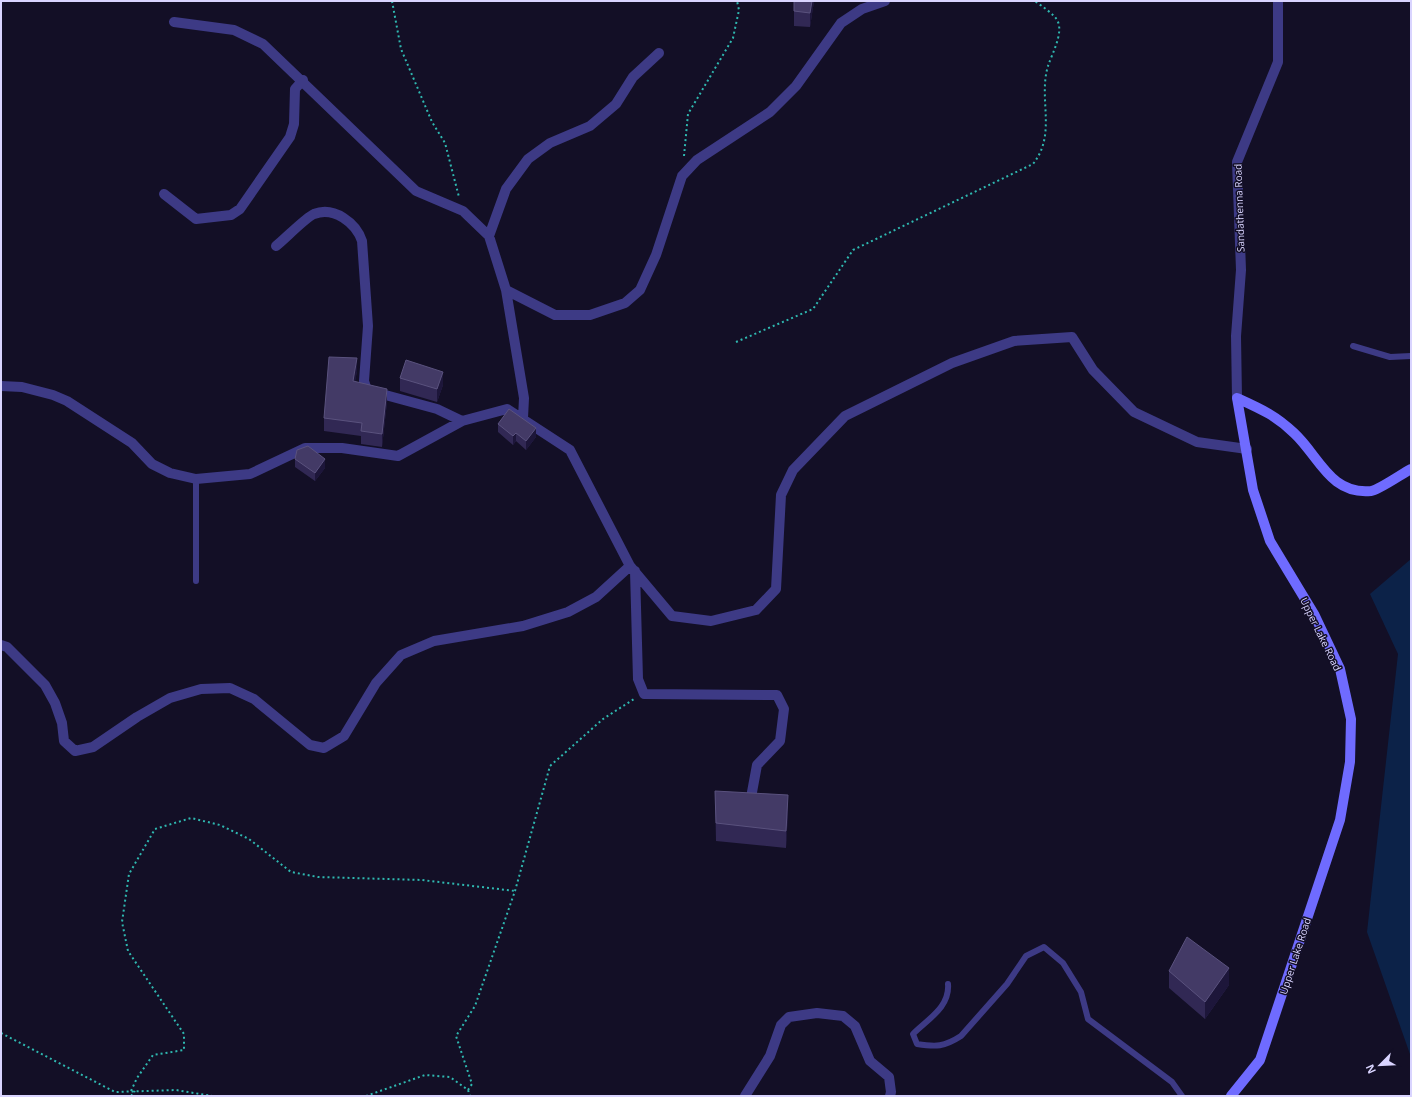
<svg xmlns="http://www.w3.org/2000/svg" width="1412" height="1097" font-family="'Open Sans',sans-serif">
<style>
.water{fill:#0c2248}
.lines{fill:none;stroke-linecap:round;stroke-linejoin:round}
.path{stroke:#2fb8b0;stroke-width:2;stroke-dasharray:2 3;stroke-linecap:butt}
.lane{stroke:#3d3a85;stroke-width:6}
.street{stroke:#3d3a85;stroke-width:10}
.secondary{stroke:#6f6bff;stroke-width:10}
.wall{fill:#312854}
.shaded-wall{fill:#1d163a}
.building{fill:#433a66;stroke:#5a527e}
.labels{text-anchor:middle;stroke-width:3;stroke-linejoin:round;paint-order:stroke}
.street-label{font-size:10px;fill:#d9d4ff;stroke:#130f26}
</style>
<rect width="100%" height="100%" fill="#130f26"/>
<!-- water -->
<path class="water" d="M1411 559V1057L1367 932 1398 654 1370 594Z"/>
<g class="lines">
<!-- path -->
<path class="path" d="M392 1 401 49 432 122 445 143 459 197
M684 156 688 114 733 38 739 10 737 1
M736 342 813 309 853 250 1033 164C1057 134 1038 99 1048 66 1052 54 1063 34 1058 22 1055 14 1041 6 1035 1
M1 1033 115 1092 176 1090 212 1096
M468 1090 472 1084 456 1036 475 1006 515 891 550 766 603 719 634 699
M131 1091 137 1078 153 1055 184 1050V1034L128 951 122 922 129 874 155 829 191 818 220 825 249 839 291 872 318 877 422 880 515 891
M131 1096 135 1091
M366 1096 425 1075 450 1077 468 1090 470 1096"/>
<!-- lane -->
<path class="lane" d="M1353 346 1390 357 1411 356
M196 581V479
M948 984C950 1007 928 1019 913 1034L917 1044C936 1047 944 1047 961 1036L1007 984 1026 956 1044 947 1063 963 1081 992 1088 1019 1172 1082 1182 1096"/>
<!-- street -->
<path class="street" d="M174 22 234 30 263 44 416 191 463 211 489 236 506 290 524 398 523 418
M164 194 196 219 231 215 240 209 290 137 294 124 295 89 303 80
M489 236 506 189 528 159 550 143 590 126 616 104 633 77 659 53
M276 246C285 239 305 218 314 214 334 206 356 223 362 241L368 326 364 381 367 390 437 409 462 421
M506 290 555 315H590L625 303 640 290 656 255 682 176 697 160 770 112 796 86 841 23 862 9 885 1
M1 386 22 387 53 395 67 401 132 443 152 464 170 473 196 479 250 474 305 448H342L398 456 462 421 507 409 570 450 630 566 672 616 711 621 756 610 776 589 781 495 793 470 845 416 952 363 1014 341 1072 337 1093 370 1134 412 1197 442 1247 449
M1237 398 1236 336 1241 270 1237 162 1278 62V1
M635 571 638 679 644 694 777 695 784 709 780 741 757 765 750 803
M1 645 7 647 45 685 55 703 62 723 64 741 75 751 93 747 137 717 170 698 201 689 230 688 254 699 310 745 324 748 344 736 376 683 401 655 434 641 523 626 568 612 596 597 630 566
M745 1096 770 1056 781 1025 789 1017 817 1013 843 1016 855 1026 870 1061 889 1077 891 1092 890 1096"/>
<!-- secondary -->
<path class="secondary" d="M1231 1096 1260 1060 1340 820 1350 762 1351 719 1340 669 1314 614 1270 541 1253 490 1237 398C1261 409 1275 415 1294 433 1319 456 1330 495 1371 491 1379 490 1403 473 1411 469"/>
</g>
<!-- wall -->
<path class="wall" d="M794 1H814L810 27 794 26Z
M357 371 355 381 387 402 382 447 361 444V436L324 431V418Z
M400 378 443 385 437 402 400 391Z
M498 424 536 437 526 450 516 441 513 445 498 432Z
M295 459 325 468 315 481 295 467Z
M715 791 788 812 786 848 716 841Z
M1169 971 1229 985 1205 1019 1169 988Z"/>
<!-- shaded-wall -->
<path class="shaded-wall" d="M812 1H814L810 27V13Z
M357 358V371L353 394V381Z
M443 372V385L437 402V389Z
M387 389V402L382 447V434Z
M536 428V437L526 450V441Z
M516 433V441L513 445V436Z
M325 459V468L315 481V473Z
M788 795V812L786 848V831Z
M1229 968V985L1205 1019V1002Z"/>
<!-- building -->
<path class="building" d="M794 1H812L810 13 794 11Z
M329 357 357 358 353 381 387 389 382 434 361 431 362 423 324 418Z
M406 360 443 372 437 389 400 378Z
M509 409 536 428 526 441 516 433 513 436 498 424Z
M308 446 325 459 315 473 295 459 297 450Z
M715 791 788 795 786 831 716 823Z
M1187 937 1229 968 1205 1002 1169 971Z"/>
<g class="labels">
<!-- street labels -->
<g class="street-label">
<text transform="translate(1239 208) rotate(-92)" y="4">Sandathenna Road</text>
<text transform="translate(1321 634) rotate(64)" y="4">Upper Lake Road</text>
<text transform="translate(1295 956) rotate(-72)" y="4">Upper Lake Road</text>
</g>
</g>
<!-- border -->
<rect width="1412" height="1097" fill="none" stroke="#d9d4ff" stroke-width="4"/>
<!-- north arrow -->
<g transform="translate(1380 1065) rotate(246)" stroke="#130f26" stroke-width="3" paint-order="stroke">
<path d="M0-3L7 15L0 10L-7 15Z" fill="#d9d4ff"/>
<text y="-6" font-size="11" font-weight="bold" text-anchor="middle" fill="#d9d4ff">N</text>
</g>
</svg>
